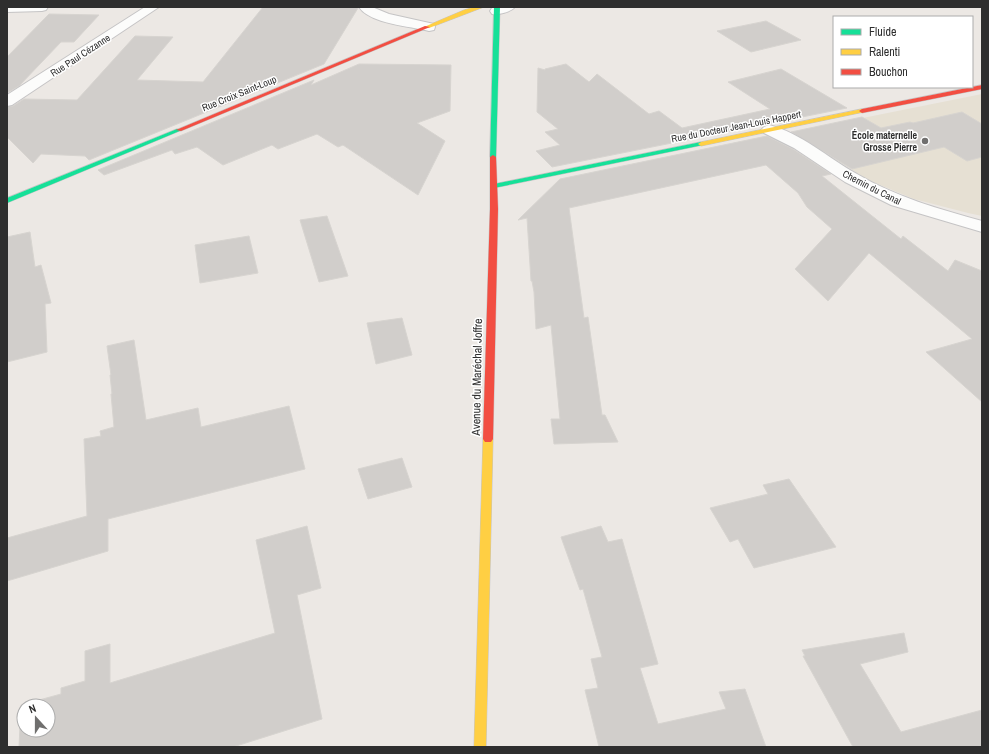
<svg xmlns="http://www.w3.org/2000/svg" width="989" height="754" font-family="'Archivo Narrow',sans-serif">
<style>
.education{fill:#e6e0d3}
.building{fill:#d1cecb;stroke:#d7d4d0;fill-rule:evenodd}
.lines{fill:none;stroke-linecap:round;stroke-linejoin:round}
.street-casing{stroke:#c5c4c5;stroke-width:2}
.fast-casing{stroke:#c5c4c5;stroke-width:1}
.slow-casing{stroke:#c5c4c5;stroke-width:1}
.jam-casing{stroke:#c5c4c5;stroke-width:1}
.street{fill:#fcfcfb;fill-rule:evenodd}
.fast{fill:#16e098;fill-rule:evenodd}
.slow{fill:#ffcf43;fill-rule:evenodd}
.jam{fill:#f24e42;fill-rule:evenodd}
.poi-dot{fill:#706f6e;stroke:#fff;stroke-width:1.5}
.labels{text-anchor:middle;stroke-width:3;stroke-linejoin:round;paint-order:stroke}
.far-street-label{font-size:10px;fill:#2e2e2e;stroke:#fff}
.far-poi-label{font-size:10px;font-weight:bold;fill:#2e2e2e;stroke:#fff;text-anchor:end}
.street-label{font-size:12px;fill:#2e2e2e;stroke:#fff}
</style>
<rect width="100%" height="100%" fill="#ece8e4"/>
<!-- education -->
<path class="education" d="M982 94V216L968 213 914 199 868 180 834 158 798 131Z"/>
<!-- building -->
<path class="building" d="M263 7H358V8L324 64 89 160 85 156 41 154 33 163 7 137V107L13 106 24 99 77 100 135 36 173 37 137 80 203 82Z
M49 14 99 15 74 42H61L19 86 7 93V57Z
M766 21 801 40 751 52 717 31Z
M359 64 451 65 450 111 417 123 445 141 418 195 343 145 338 147 317 134 278 149 272 145 223 165 197 147 175 154 172 150 104 175 98 170 314 80 311 85Z
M566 64 589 82 597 74 649 114 659 111 682 128 770 109 728 82 781 69 847 108 552 167 536 151 560 145 545 132 558 129 537 112 538 68 545 70V69Z
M962 112 982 124V157L967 161 944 147 852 169 791 132 862 117 881 128 910 122 913 123Z
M767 136 793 149 831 174 822 176 901 239 903 236 948 271 955 260 982 271V402L926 352 972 339 869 253 828 301 795 269 832 229 807 207 798 193 766 165 569 208 584 318 588 317 602 415H605L618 442 554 444 551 419H560L551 325 536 329 534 292 532 281H531L527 218 518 220 560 179Z
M327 216 348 276 319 282 300 220Z
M30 232 35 267 41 265 51 303 45 304 47 352 7 362V237Z
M249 236 258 273 200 283 195 245Z
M402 318 412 355 376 364 367 323Z
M134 340 146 420 198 408 201 427 289 406 305 469 108 519V551L7 581V538L87 516 84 439 101 436 100 431 114 427 111 394H112L110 375H111L107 346Z
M402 458 412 487 368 499 358 469Z
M789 479 836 547 754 568 738 539 730 542 710 508 768 494 763 485Z
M307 526 321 588 297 595 322 719 233 747H19L21 705 61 694V688L85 681V651L110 644V683L275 633 256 540ZM24 706H48V730H24Z
M601 526 608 542 622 539 658 664 640 668 658 724 726 709 719 692 745 689 766 747H599L585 690 598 688 591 659 602 657 583 589 580 590 561 537Z
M904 633 908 652 860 664 901 732 982 710V747H853L803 656H805L802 650Z"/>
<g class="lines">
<defs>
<path id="street" d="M7 7H48L46 10 42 11 7 12Z
M145 7H159L12 105 7 106V95Z
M359 7H372L389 14 434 24 435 27 434 30 429 31C410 26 370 24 359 7Z
M496 7H515C511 12 498 15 492 14L490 11 492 8Z
M769 125C801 133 828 158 857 174 896 197 939 209 982 221V232L891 205 845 182 794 148 764 133 761 130 764 127Z"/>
<path id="fast" d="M494 7H500L496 157 493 159 490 157Z
M177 129 182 130 7 203V198Z
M701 142 703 143V145L494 188 491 186 494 184Z"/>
<path id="slow" d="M475 7H484L429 28 424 27 464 10Z
M862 109 864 110V112L701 146 698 144 701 142Z
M488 435 491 436 493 439 486 747H474L483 439 485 436Z"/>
<path id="jam" d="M425 26 430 27 181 131 176 130Z
M982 85V89L862 113 859 111 862 109Z
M493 155 496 157 498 209 493 439 491 442H485L483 439 490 209V157Z"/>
</defs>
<!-- street casing -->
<use href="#street" class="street-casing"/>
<!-- fast casing -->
<use href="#fast" class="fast-casing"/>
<!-- slow casing -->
<use href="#slow" class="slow-casing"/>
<!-- jam casing -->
<use href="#jam" class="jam-casing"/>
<!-- street -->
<use href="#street" class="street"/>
<!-- fast -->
<use href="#fast" class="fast"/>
<!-- slow -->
<use href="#slow" class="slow"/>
<!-- jam -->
<use href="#jam" class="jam"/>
</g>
<!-- markers -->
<circle class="poi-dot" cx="925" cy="141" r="4"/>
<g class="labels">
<!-- far-street labels -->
<g class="far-street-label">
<text transform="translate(80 55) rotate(-33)" y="4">Rue Paul Cézanne</text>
<text transform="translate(239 93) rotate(-22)" y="4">Rue Croix Saint-Loup</text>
<text transform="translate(736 126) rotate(-11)" y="4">Rue du Docteur Jean-Louis Happert</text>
<text transform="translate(872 187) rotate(27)" y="4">Chemin du Canal</text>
</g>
<!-- far-poi labels -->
<g class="far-poi-label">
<text x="917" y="139">École maternelle<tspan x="917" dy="12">Grosse Pierre</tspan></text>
</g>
<!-- street labels -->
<g class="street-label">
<text transform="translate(477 377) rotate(-89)" y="4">Avenue du Maréchal Joffre</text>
</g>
</g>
<!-- border -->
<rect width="989" height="754" fill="none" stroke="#2e2e2e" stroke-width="16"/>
<!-- legend -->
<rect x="833" y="16" width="140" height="72" fill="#ffffff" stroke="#ababab"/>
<rect x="841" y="29" width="20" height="6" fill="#16e098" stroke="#ababab"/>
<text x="869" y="36" font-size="12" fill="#2e2e2e">Fluide</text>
<rect x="841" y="49" width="20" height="6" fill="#ffcf43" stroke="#ababab"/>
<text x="869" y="56" font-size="12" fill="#2e2e2e">Ralenti</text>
<rect x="841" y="69" width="20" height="6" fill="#f24e42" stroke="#ababab"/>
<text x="869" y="76" font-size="12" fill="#2e2e2e">Bouchon</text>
<!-- north arrow -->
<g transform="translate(36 718) rotate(339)"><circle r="19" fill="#ffffff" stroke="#ababab"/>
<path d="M0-3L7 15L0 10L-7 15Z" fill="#706f6e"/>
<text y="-6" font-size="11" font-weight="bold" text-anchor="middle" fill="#2e2e2e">N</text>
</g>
</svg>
